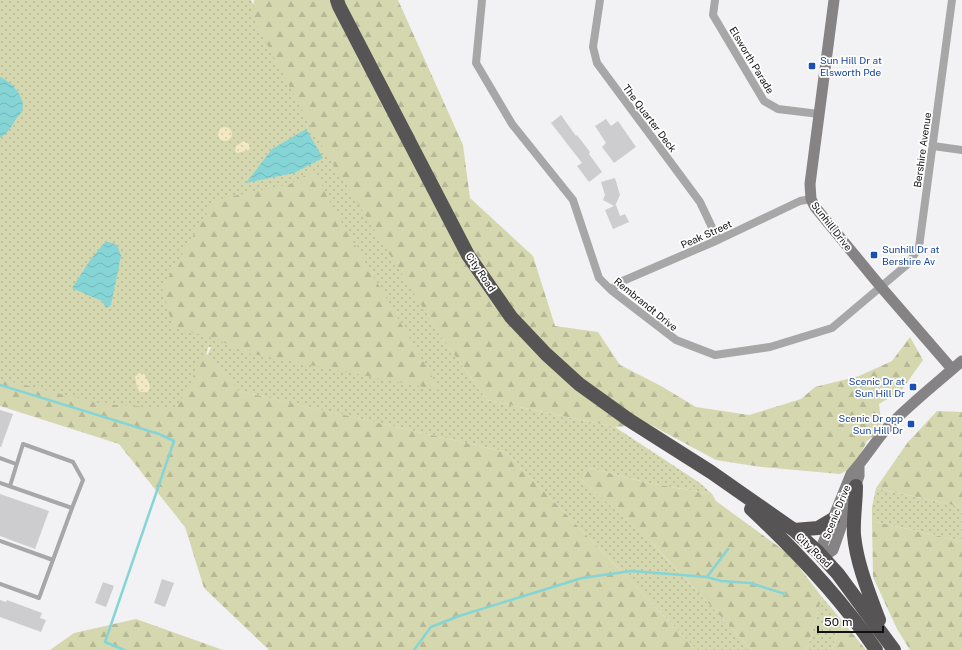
<svg xmlns="http://www.w3.org/2000/svg" width="962" height="650" font-family="'Public Sans',sans-serif">
<style>
.grass{fill:url(#grass-dots)}
.forest{fill:url(#forest-firs)}
.sand{fill:url(#sand-dots)}
.water{fill:url(#water-waves)}
.lines{fill:none;stroke-linecap:round;stroke-linejoin:round}
.stream{stroke:#85d5d6;stroke-width:2.5}
.building{fill:#cdcdcf}
.lane{stroke:#a8a7a7;stroke-width:4}
.street{stroke:#a8a7a7;stroke-width:8}
.secondary{stroke:#858383;stroke-width:11}
.highway{stroke:#565454;stroke-width:14}
.transit-dot{fill:#1a4fb4;stroke:#fff;stroke-width:1.5}
.labels{text-anchor:middle;stroke-width:3.5;stroke-linejoin:round;paint-order:stroke}
.street-label{font-size:10px;fill:#111;stroke:#fff}
.transit-label{font-size:10px;fill:#164399;stroke:#fff;text-anchor:start}
</style>
<defs>
<pattern id="grass-dots" width="8" height="8" patternUnits="userSpaceOnUse"><rect width="8" height="8" fill="#d5d7af"/><path d="M2 2h.1M6 6h.1" fill="none" stroke="#b6b896" stroke-width="1.8" stroke-linecap="round"/></pattern>
<pattern id="forest-firs" width="22" height="20" patternUnits="userSpaceOnUse"><rect width="22" height="20" fill="#d5d7af"/><path d="M5 1l3.5 6h-7zM16 11l3.5 6h-7z" fill="#b6b896"/></pattern>
<pattern id="sand-dots" width="8" height="8" patternUnits="userSpaceOnUse"><rect width="8" height="8" fill="#f2e9c3"/><path d="M2 2h.1M6 6h.1" fill="none" stroke="#cec7a6" stroke-width="1.8" stroke-linecap="round"/></pattern>
<pattern id="water-waves" width="16" height="10" patternUnits="userSpaceOnUse"><rect width="16" height="10" fill="#85d5d6"/><path d="M0 5q4-4 8 0t8 0" fill="none" stroke="#72b6b7"/></pattern>
</defs>
<rect width="100%" height="100%" fill="#f2f2f4"/>
<!-- grass -->
<path class="grass" d="M0 0H251L423 307 440 335 487 400 615 427 700 483 712 494 648 483 590 468 581 479 650 541 752 650H697L506 452 238 391 208 354 211 347H208L188 440 0 400Z
M876 488 962 507V541L872 521V507Z
M822 597 848 628 838 629 832 650H807Z"/>
<!-- forest -->
<path class="forest" d="M254 0H398L463 145 470 198 533 256 555 326 598 332 620 365 661 386 696 407 749 415 801 399 815 387 859 376 892 361 910 337 923 360 901 391 879 404 882 430 867 441 854 467 840 474 761 467 716 460 649 424 615 427 487 400 440 335 317 138 252 16Z
M315 170 328 199 440 390 247 353 216 339 173 327 162 288 215 200 290 184Z
M208 354 239 391 506 452 697 650H269L204 588 185 527 119 444 0 406V379L101 404 175 409 189 387 200 360Z
M937 411 962 412V507L876 488 908 442Z
M590 468 648 483 712 494 716 501 790 555 822 597 807 650H752L653 544 581 479Z
M872 521 962 541V650H910L897 629 873 577Z
M136 619 223 650H50L74 633Z
M848 628 866 650H832L838 629Z"/>
<!-- sand -->
<path class="sand" d="M218 134a7 7 0 1 1 14 0a7 7 0 1 1-14 0Z
M244 141 249 144 250 148 249 150 237 153 235 150 236 146Z
M139 373 144 374 149 383 150 389 147 392H140L137 387 135 377Z"/>
<!-- water -->
<path class="water" d="M0 77C11 81 27 98 22 111 21 114 17 117 16 119 11 127 8 133 0 138Z
M306 129 323 158 294 173 246 183 272 149Z
M106 241 117 245 121 256 111 305 106 308 102 301 72 288 91 259Z"/>
<g class="lines">
<!-- stream -->
<path class="stream" d="M0 385 159 434 174 441 105 642 124 650
M707 577 721 581 750 583 785 594
M414 650 431 627 459 616 582 578 632 571 707 577 728 549"/>
</g>
<!-- building -->
<path class="building" d="M561 115 576 136 577 135 590 152 589 154 602 172 589 182 577 166 582 163 551 123Z
M606 119 611 126 618 121 636 147 614 163 602 147 606 143 595 126Z
M615 178 620 195 615 206 616 205 620 216 625 214 629 222 613 229 605 210 614 206 603 200 605 195 601 182Z
M0 410 13 414 1 447H0Z
M0 494 49 511 35 549 0 536Z
M162 579 174 583 165 607 154 603Z
M103 582 114 586 106 607 95 603Z
M0 600 6 602 7 600 42 613 40 618 46 620 41 632 0 617Z"/>
<g class="lines">
<!-- lane -->
<path class="lane" d="M0 458 16 464
M0 483 72 508 39 598 0 584
M10 486 23 444 73 462 83 480 72 508
M0 541 53 560"/>
<!-- street -->
<path class="street" d="M482 0 476 63 512 124 573 200 599 278 611 290 676 340 715 355 770 347 832 328 909 263 919 247 952 0
M600 0 593 47 597 63 700 202 718 240
M715 0 713 15 764 101 778 109 819 114
M933 146 962 150
M611 290 618 283 718 240 800 201 811 199"/>
<!-- secondary -->
<path class="secondary" d="M834 0 810 184 811 199 815 207 881 287 952 369
M823 557V543L851 474C864 460 874 443 887 428 910 404 937 383 962 361
M823 557 833 550 859 476V466"/>
<!-- highway -->
<path class="highway" d="M337 0 339 6 468 255 511 317 546 354 579 384 629 420 711 472 794 530 818 552 838 574 894 650
M856 486C856 502 853 519 854 535 857 565 869 593 879 620
M751 509C797 552 841 598 876 650
M794 530 818 528 833 519"/>
</g>
<!-- markers -->
<g class="transit-dot">
<rect x="808" y="62" width="8" height="8" rx="2"/>
<rect x="870" y="251" width="8" height="8" rx="2"/>
<rect x="909" y="383" width="8" height="8" rx="2"/>
<rect x="907" y="420" width="8" height="8" rx="2"/>
</g>
<g class="labels">
<!-- street labels -->
<g class="street-label">
<text transform="translate(752 60) rotate(59)" y="4">Elsworth Parade</text>
<text transform="translate(650 118) rotate(53)" y="4">The Quarter Deck</text>
<text transform="translate(922 150) rotate(-82)" y="4">Bershire Avenue</text>
<text transform="translate(832 226) rotate(52)" y="4">Sunhill Drive</text>
<text transform="translate(706 234) rotate(-24)" y="4">Peak Street</text>
<text transform="translate(481 272) rotate(56)" y="4">City Road</text>
<text transform="translate(646 304) rotate(39)" y="4">Rembrandt Drive</text>
<text transform="translate(836 512) rotate(-68)" y="4">Scenic Drive</text>
<text transform="translate(814 550) rotate(44)" y="4">City Road</text>
</g>
<!-- transit labels -->
<g class="transit-label">
<text x="820" y="64">Sun Hill Dr at<tspan x="820" dy="12">Elsworth Pde</tspan></text>
<text x="882" y="253">Sunhill Dr at<tspan x="882" dy="12">Bershire Av</tspan></text>
<text x="905" y="385" text-anchor="end">Scenic Dr at<tspan x="905" dy="12">Sun Hill Dr</tspan></text>
<text x="903" y="422" text-anchor="end">Scenic Dr opp<tspan x="903" dy="12">Sun Hill Dr</tspan></text>
</g>
</g>
<!-- scale -->
<path d="M818 626v6h65v-6" fill="none" stroke="#111111" stroke-width="2"/>
<text x="824" y="626" font-size="12" fill="#111111" stroke="#ffffff" stroke-width="3" paint-order="stroke">50 m</text>
</svg>
